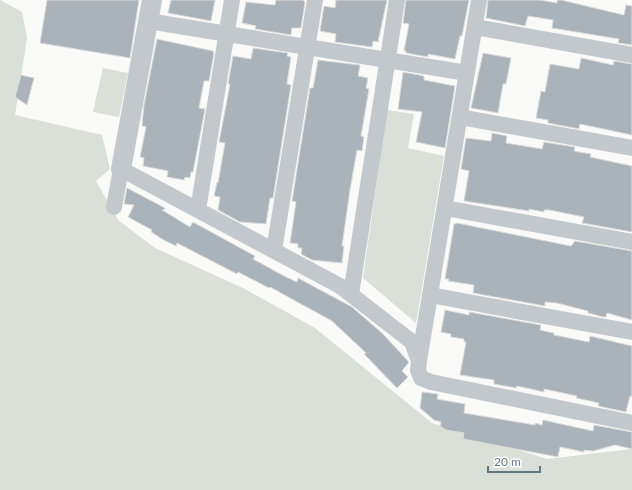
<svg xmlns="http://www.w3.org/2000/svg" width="632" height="490" font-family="Lato,sans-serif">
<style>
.green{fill:#dadfd7}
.building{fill:#aab3b9;stroke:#dcdcda}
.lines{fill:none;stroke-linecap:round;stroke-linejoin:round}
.minor{stroke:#c3c8cc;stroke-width:16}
.tertiary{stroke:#c3c8cc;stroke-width:20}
</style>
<rect width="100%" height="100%" fill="#fafaf8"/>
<!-- green -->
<path class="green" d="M0 0 22 12 27 38 15 115 102 135 110 169 96 181 118 220 155 248 243 288 315 328 432 423 547 459 632 449V490H0Z
M103 68 128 73 119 117 93 112Z
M387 110 414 114 408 148 444 156 416 323 363 278Z"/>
<!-- building -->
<path class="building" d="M47 0H139L130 58 40 43Z
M171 0H215L211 21 168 13Z
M276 0H303L305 2 301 28H292L291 35 255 29 256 26 242 23 246 2 275 5Z
M336 0H387L378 42 373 41 372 47 335 42 336 34 320 31 324 6 335 8Z
M406 0H469L462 36H460L455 59 428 54V57L406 53V51H404L409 24 403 23Z
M488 0H540L557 3V0H561L624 15 626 5 632 6V45L618 43 619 39 552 28 553 20 528 16 525 26 486 18Z
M157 39 213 51 214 53 209 81H204L199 108 205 109 193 172H191L190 178 185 177 184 180 167 177 168 171 143 166 144 158 140 157 146 127 142 126 144 105Z
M253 48 288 53 287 56 291 57 287 84 291 85 273 198H270L266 224 240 222 218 210 220 197 214 196 217 182 218 183 225 143 219 142 230 84H228L233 56 251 59Z
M483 53 511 58 506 84H503L498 113 471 108Z
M581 58 613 65 614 61 632 64V135L580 124 579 129 548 123V120L536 118 541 91 545 92 550 64 579 69Z
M318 60 360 65 358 76 368 78 366 88 369 89 361 136 364 137 362 151 357 150 350 190 342 246H344L342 263 312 260 301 254 302 248H298V244L290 243 296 202 292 201 310 88H313Z
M403 72 424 76V80L455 86 445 148 416 142 422 112 398 109Z
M21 75 34 78 27 105 15 97Z
M492 133 507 136 506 143 542 149 544 142 575 147 574 151 591 154 590 157 632 166V232L582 223 584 217 549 210H544V212L529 209V211L464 201 469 171 461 169 466 138 491 141Z
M127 188 165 208 164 210H162L190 227 193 222 255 256 253 259 286 277 297 282 298 278 352 307 382 333 409 362 402 371 408 377 397 388 364 354 366 353 332 321 270 287 269 288 238 272 237 274 177 243 176 246 162 239 151 232 152 230 128 217 134 205 124 204Z
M457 223 571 246 575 241 632 251V320L607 313 606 317H603L588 313V311L557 303 545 302V306L473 293 474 285 448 281 449 279H445L454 224Z
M445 310 469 315V312L541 325 540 330 554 333V335L589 342 590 336 632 346V397L630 396 626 412 598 406 599 403 576 398 577 396 544 389V392L517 386 516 388 494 384V380L460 375 466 342H464V339L451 337V334L441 332Z
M422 392 438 394 437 399 465 404 464 413 535 425V423L542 425 543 420 593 431 594 425 632 432V449L615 445 593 451 584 450V452L560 447 558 457 463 439 464 433 446 430 440 426 441 422 434 420 420 408Z"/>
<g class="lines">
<!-- minor -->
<path class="minor" d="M479 0 419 361 418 370 421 378 431 382 632 423
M148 21 467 73
M475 27 632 55
M460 117 632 148
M114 207 121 169 340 286 412 342 419 361
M445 208 632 242
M198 210 232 0
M274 250 315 0
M351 294 397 0
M430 295 632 332"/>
<!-- tertiary -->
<path class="tertiary" d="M121 169 152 0"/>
</g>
<!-- scale -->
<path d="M488 466v6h52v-6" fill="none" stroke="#657683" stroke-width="2"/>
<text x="494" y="466" font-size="12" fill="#657683" stroke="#ffffff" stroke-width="3" paint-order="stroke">20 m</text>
</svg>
